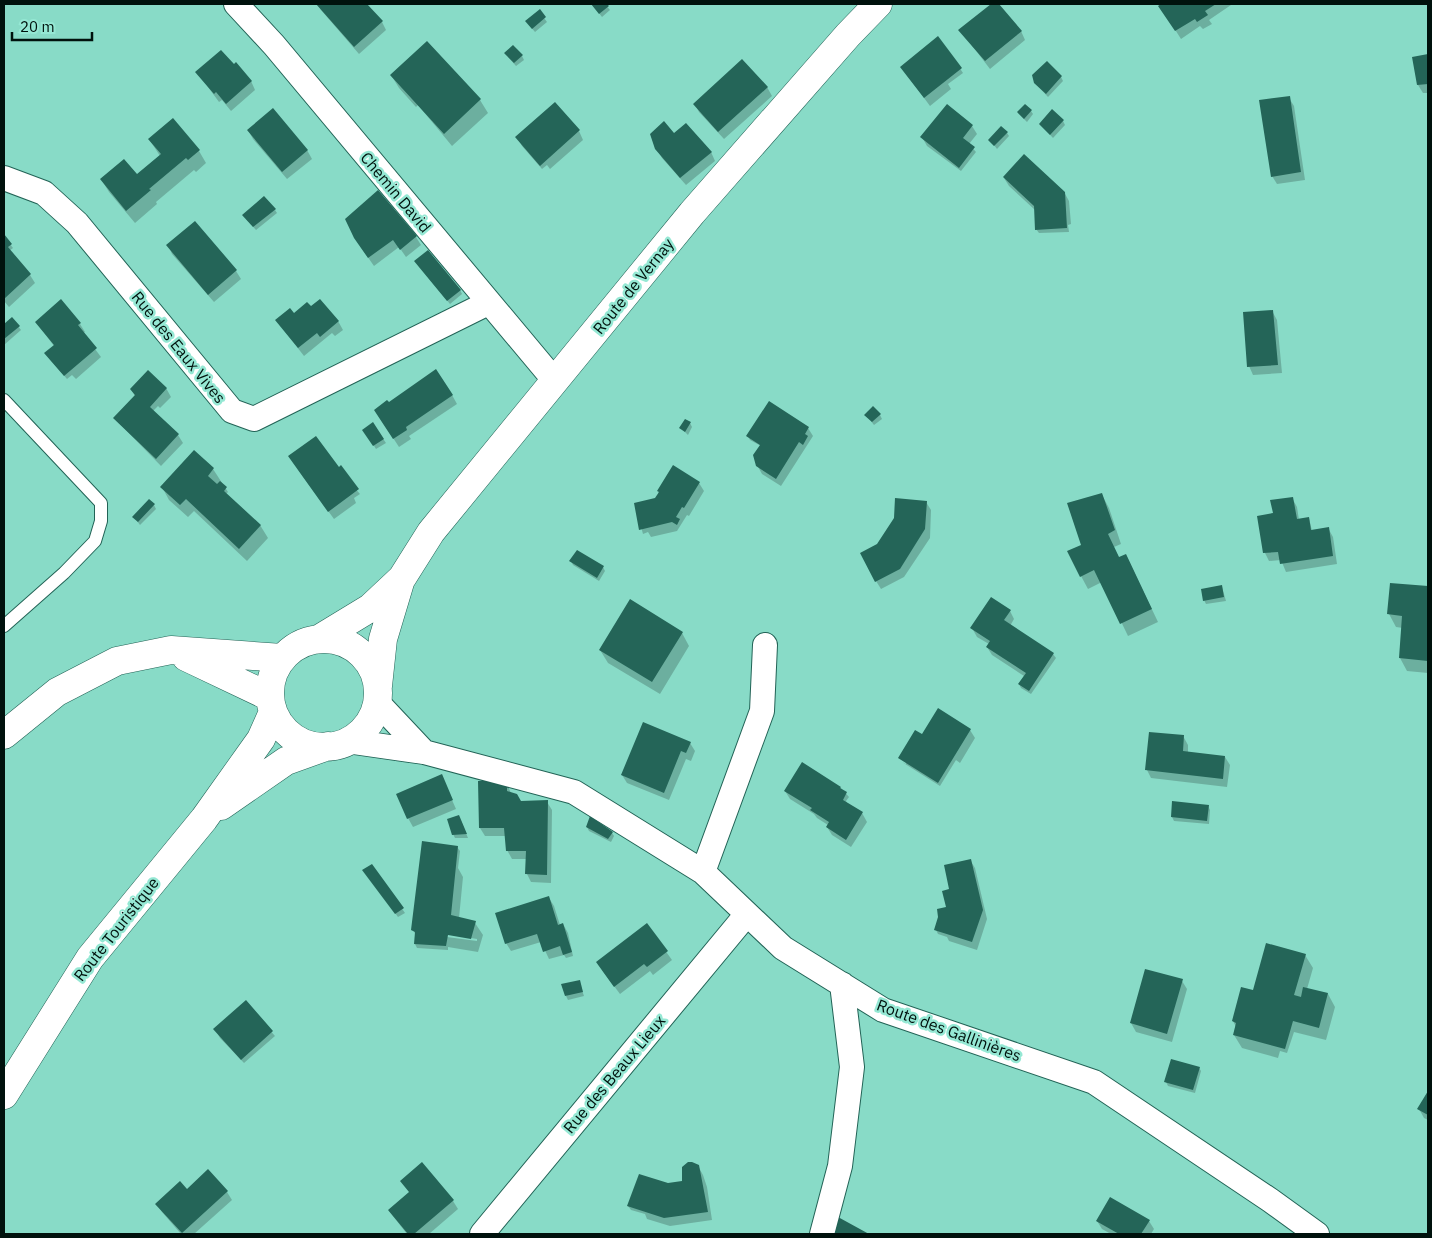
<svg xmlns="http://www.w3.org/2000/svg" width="1432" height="1238" font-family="'IBM Plex Sans',sans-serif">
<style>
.shadow{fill:#0003;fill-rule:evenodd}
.building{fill:#246558}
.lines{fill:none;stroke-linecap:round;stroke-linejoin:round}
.service-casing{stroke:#226356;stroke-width:14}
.minor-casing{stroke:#226356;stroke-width:26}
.tertiary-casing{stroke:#226356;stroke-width:29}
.service{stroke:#fff;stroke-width:12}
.minor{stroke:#fff;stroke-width:24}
.tertiary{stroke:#fff;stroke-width:28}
.labels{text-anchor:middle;stroke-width:5;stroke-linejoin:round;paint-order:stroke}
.street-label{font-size:16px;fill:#00120d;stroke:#95e8d4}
</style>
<rect width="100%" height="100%" fill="#88dbc7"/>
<!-- shadow -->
<path class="shadow" d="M317 4H365L382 22 386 30 359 54 321 10Z
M592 4H605L610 10 602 17Z
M993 4H997L1021 31 1025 40 990 69 960 30Z
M1163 4H1231V5L1209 20 1212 24 1203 29 1200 26 1181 39 1160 6Z
M539 11 547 22 535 32 529 25Z
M427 42 480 100 488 113 452 146 418 105 416 107 399 88 391 75Z
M1428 55V93H1423L1418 85 1413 58Z
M522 56 524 60 516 66 508 57Z
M957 64 963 73 948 84 951 89 930 106 901 67Z
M237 70 251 81 255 90 231 111 222 100 219 102 197 72Z
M1061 77 1063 81 1048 97 1035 83Z
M767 87 772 96 724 139 699 112 695 104Z
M1289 98 1294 106 1305 180 1277 184 1272 176Z
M1031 111 1033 114 1027 122 1018 113Z
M1063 121 1065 125 1053 138 1040 124Z
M972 126 977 134 969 144 976 152 961 171 927 146 922 137Z
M248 130 307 150 312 159 287 179 253 139Z
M579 131 583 140 550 169 547 165 542 169 522 146 517 137Z
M673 133 711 152 715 161 686 185 662 158 657 149Z
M1007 133 1009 136 997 149 990 140Z
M149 139 199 151 206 163 196 172 194 170 156 202 157 204 135 223 109 192 101 179 137 176 160 156Z
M1004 178 1064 192 1069 201 1071 224 1068 225 1069 232 1039 233 1036 229 1035 210 1009 186Z
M378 192 416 237 421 245 406 257 399 247 374 266 360 246Z
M275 210 277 213 256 230 246 219Z
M195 223 236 271 241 279 214 302 172 254 168 245Z
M4 236 13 248 9 251 30 275 35 283 9 307 4 301Z
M418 265 460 290 462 294 450 304Z
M1272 311 1277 320 1282 373 1253 375 1249 366Z
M293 313 338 321 343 330 335 336 332 333 304 356 283 329Z
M12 318 21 330 4 345V325Z
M36 322 80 324 85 332 83 333 101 357 76 379 72 375 67 379 48 357 54 346Z
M166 388 171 397 160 408 158 406 153 411 178 435 183 443 161 466 115 419 135 396 131 389Z
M452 395 457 404 409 436 411 439 399 447 380 418 389 404Z
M866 415H880L882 419 874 425Z
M685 421 690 423 692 427 688 435 681 428Z
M373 424 386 443 376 449 364 430Z
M808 428 813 436 781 486 762 474 757 465 761 446 750 440 748 436Z
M194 452 213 469 228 492 226 494 260 525 268 538 247 561 194 511 188 517 169 500 162 487Z
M338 469 360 494 354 498 356 503 334 519 299 471Z
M699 483 704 491 689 516 687 515 677 531 651 537 648 532 643 534 635 504 656 499 660 494 658 492Z
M1102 495 1109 508 1121 544 1114 547 1119 558 1126 555 1158 622 1128 636 1102 582 1088 589 1081 576 1082 545Z
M1292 498 1297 507 1299 520 1309 518 1312 531 1328 528 1333 537 1337 564 1286 572 1281 560 1269 561 1265 553 1259 517 1274 514Z
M926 502 931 510 930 538 904 577 881 589 876 581Z
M154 505 156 509 140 525 134 517Z
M571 561 603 567 605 571 599 581 573 565Z
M1391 584 1428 587V673L1407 671 1400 658 1403 628 1396 627 1389 614Z
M1222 587 1226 601 1206 604 1204 600Z
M1010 611 1014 619 1010 626 1053 654 1056 658 1031 694 1021 688 1019 684 1024 676 992 655 987 647 989 644 977 637 972 628Z
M682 633 689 646 660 694 608 663 600 650Z
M970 730 975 738 960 763 956 760 940 786 902 762 906 764V762Z
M1183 736 1188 745V753L1225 757 1230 765 1227 787 1151 778 1147 770Z
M690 743 695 751 691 761 686 759 669 800 627 783 622 775Z
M441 775 456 809 413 827 408 818Z
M506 782 511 793 520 802H547L552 810 551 883 531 882 527 874V859H512L507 850 506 836H485L480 828Z
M840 787 849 797 846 801 848 805 862 813 867 822 851 847 832 835 827 827 828 825 817 818 814 814 790 799 785 791Z
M1208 806 1210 810 1209 824 1174 821 1172 817Z
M461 821 468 838H455L453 834Z
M587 827 612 833 614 836 611 842 589 831Z
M457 847 460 851 458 868 463 877 459 918 475 923 483 935 478 952 448 947V950L417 948 415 944 416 935 413 930ZM447 934 477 939V941L447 937Z
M970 860 975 868 987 919 977 950 949 941 947 937 938 934 936 930 947 908 951 890Z
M372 866 405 913 398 917 366 874Z
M549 898 554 906 560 925 563 924 568 933 573 956 566 958 564 955 549 959 541 942 511 951 506 943Z
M647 925 672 960 653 975 650 971 620 994 602 970Z
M1305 955 1313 968 1307 989 1328 994 1335 1007 1326 1040 1294 1032 1287 1053 1280 1051 1278 1058 1242 1048 1234 1035 1236 1027 1233 1021Z
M579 981 584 996 568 1000 566 996Z
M1182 981 1187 989 1172 1042 1136 1032 1131 1023Z
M267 1027 275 1036 244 1063 220 1038 215 1029Z
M1199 1068 1201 1071 1195 1093 1168 1086 1166 1082Z
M1428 1093V1120L1424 1118 1419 1109Z
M422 1164 453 1201 458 1209 429 1234H407L389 1211 410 1192Z
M698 1166 703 1175 707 1187 712 1220 670 1226 647 1219 645 1214 631 1210 628 1206 668 1185 683 1182Z
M208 1171 227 1192 232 1200 194 1234H181L162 1212 157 1204 187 1190Z
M1097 1221H1149L1154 1229 1151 1234H1111L1102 1229Z"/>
<!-- building -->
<path class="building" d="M316 4H367L383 21 354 47Z
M591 4H607L609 6 599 14Z
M991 4H999L1022 31 985 61 958 30Z
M1161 4H1216L1205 11 1208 15 1197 22 1195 19 1175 31 1158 6Z
M540 9 546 17 532 29 525 21Z
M938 36 962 68 924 98 900 67Z
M427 41 481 99 444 134 390 75Z
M513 45 523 55 514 63 504 53Z
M221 50 234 64 236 62 252 81 226 104 216 92 214 94 195 72Z
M1428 54V84L1417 85 1412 57Z
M742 59 768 87 718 132 693 104Z
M1047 61 1062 76 1046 94 1034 83 1032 75Z
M1290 96 1301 172 1271 177 1259 100Z
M555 102 580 130 540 166 515 137Z
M947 104 973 125 963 138 975 147 959 168 920 137Z
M1025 104 1032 110 1024 119 1017 112Z
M273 108 308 150 282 172 247 130Z
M1052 109 1064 120 1050 135 1039 124Z
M173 118 200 150 188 160 186 158 149 189 151 190 126 211 100 179 124 159 137 174 161 154 148 139Z
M664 121 674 133 686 123 712 152 680 178 655 149 650 134Z
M1001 126 1008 132 994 146 988 140Z
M1024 154 1065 192 1067 228 1035 230 1034 206 1003 177Z
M378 190 417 236 400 250 393 240 368 258 354 238 345 219Z
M264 196 276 209 253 227 242 215Z
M195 221 237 270 208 295 166 245Z
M4 234 12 244 8 247 31 274 4 299Z
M428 250 461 290 447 301 414 261Z
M61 299 81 323 78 325 97 348 64 376 44 353 54 345 35 322Z
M320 299 339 321 320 337 317 333 298 348 275 320 290 308 294 313 307 302 311 306Z
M1273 310 1278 365 1247 367 1243 312Z
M12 317 20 326 4 339V324Z
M436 369 453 395 406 427 407 430 393 439 374 410 387 400 389 402Z
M148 370 167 388 150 407 179 434 156 459 113 418 135 395 130 389Z
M769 401 809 427 805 434 808 436 803 445 799 442 776 479 756 466 753 455 760 445 746 436Z
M873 406 881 414 872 422 864 415Z
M685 419 691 422 685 432 679 428Z
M373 422 384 439 373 446 362 430Z
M316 436 339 467 341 465 359 489 328 512 288 456Z
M194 450 214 468 208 476 217 484 220 481 227 487 224 491 261 525 239 549 186 499 180 505 160 487Z
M673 465 700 482 684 508 682 507 676 517 680 519 677 525 672 522 639 530 634 503 655 498 659 492 657 491Z
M1102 493 1115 530 1108 534 1119 557 1126 554 1152 609 1120 624 1094 570 1080 577 1067 551 1081 545 1067 503Z
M1293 497 1297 519 1309 517 1311 530 1329 527 1333 556 1280 564 1278 552 1263 553 1257 516 1273 513 1270 500Z
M895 498 927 501 925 529 900 569 875 582 860 553 877 544 894 518Z
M149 499 155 504 138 522 132 517Z
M577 550 604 566 597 578 569 561Z
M1390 583 1428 586V661L1399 658 1402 616 1387 614Z
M1222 585 1224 597 1203 601 1201 589Z
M991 597 1011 610 1004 620 1054 653 1029 691 1018 684 1026 673 986 647 990 641 970 628Z
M630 599 683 632 652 682 599 650Z
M938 708 971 729 938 783 898 758 915 730 922 734Z
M643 722 691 742 686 753 681 751 664 793 621 775Z
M1149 732 1184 735 1183 751 1225 756 1223 779 1145 770Z
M802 762 841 787 840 788 847 792 843 800 863 812 846 840 826 827 829 822 810 810 812 808 784 791Z
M442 774 453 800 407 819 396 794Z
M478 781H507V791L517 794 521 801 548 800 547 875 525 874 526 851H506L504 828H479Z
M1172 801 1209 805 1207 821 1171 817Z
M459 815 467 834 452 835 447 819Z
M590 816 613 832 608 839 586 827Z
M422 841 458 846 451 915 476 921 471 939 448 935 446 946 414 944 415 932 411 930Z
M971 859 983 910 972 942 934 930 938 917 937 909 946 907 942 891 949 889 944 865Z
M372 864 404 908 395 914 362 870Z
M549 896 558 925 563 923 572 952 563 955 560 946 543 952 537 934 505 944 495 913Z
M647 923 668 951 647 967 644 964 614 987 596 962Z
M1266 943 1306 954 1294 995 1301 997 1303 987 1328 993 1319 1028 1293 1021 1285 1049 1233 1035 1236 1023 1232 1021 1241 987 1253 990Z
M1145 969 1183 979 1167 1034 1130 1023Z
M580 980 583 992 565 996 561 984Z
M246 1000 273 1031 241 1060 213 1029Z
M1171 1059 1200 1067 1193 1090 1164 1082Z
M1428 1091V1115L1417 1109Z
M422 1162 454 1200 414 1234H408L388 1210 409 1192 400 1181Z
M688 1162H692L699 1165 708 1212 664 1218 627 1206 639 1174 668 1183 682 1181V1167Z
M208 1169 228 1191 182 1233 155 1204 180 1181 187 1189Z
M1110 1197 1150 1220 1141 1234H1119L1096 1221Z
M838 1217 869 1234H835Z"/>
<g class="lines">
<defs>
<path id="service" d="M4 400 101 503V521L95 541 64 573 4 626"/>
<path id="minor" d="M236 4 274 45 555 381
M4 178 44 193 77 223 232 411 254 419 488 303
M377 702 424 752
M347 741 424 752 574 792 703 872 783 948 883 1010 1094 1082 1270 1200 1317 1234
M703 872 762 711 765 645
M482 1234 747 914
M822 1234 840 1166 852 1067 842 984"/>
<path id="tertiary" d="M319 639 370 608 402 578 431 532 692 213 848 35 878 4
M270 693a54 54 0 1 1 108 0a54 54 0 1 1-108 0Z
M186 657 270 697
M378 686 383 639 401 579
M4 735 57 692 117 661 171 650 282 658
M221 806 286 761 328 746
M4 1095 90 958 204 819 261 739 273 712"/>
</defs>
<!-- service casing -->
<use href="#service" class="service-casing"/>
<!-- minor casing -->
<use href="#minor" class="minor-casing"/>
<!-- tertiary casing -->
<use href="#tertiary" class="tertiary-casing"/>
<!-- service -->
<use href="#service" class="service"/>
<!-- minor -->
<use href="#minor" class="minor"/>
<!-- tertiary -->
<use href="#tertiary" class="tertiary"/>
</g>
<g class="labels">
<!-- street labels -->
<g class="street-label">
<text transform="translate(396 192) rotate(50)" y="6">Chemin David</text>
<text transform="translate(633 286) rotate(-51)" y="6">Route de Vernay</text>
<text transform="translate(179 347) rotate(51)" y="6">Rue des Eaux Vives</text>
<text transform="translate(116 929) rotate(-52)" y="6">Route Touristique</text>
<text transform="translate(949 1030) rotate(20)" y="6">Route des Gallinières</text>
<text transform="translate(614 1074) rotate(-50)" y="6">Rue des Beaux Lieux</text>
</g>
</g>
<!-- border -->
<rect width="1432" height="1238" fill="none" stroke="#00120d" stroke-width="10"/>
<!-- scale -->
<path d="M12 32v8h80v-8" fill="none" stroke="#00120d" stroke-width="2.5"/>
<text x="20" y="32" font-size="15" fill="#00120d" stroke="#95e8d4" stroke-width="4" paint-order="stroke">20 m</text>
</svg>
